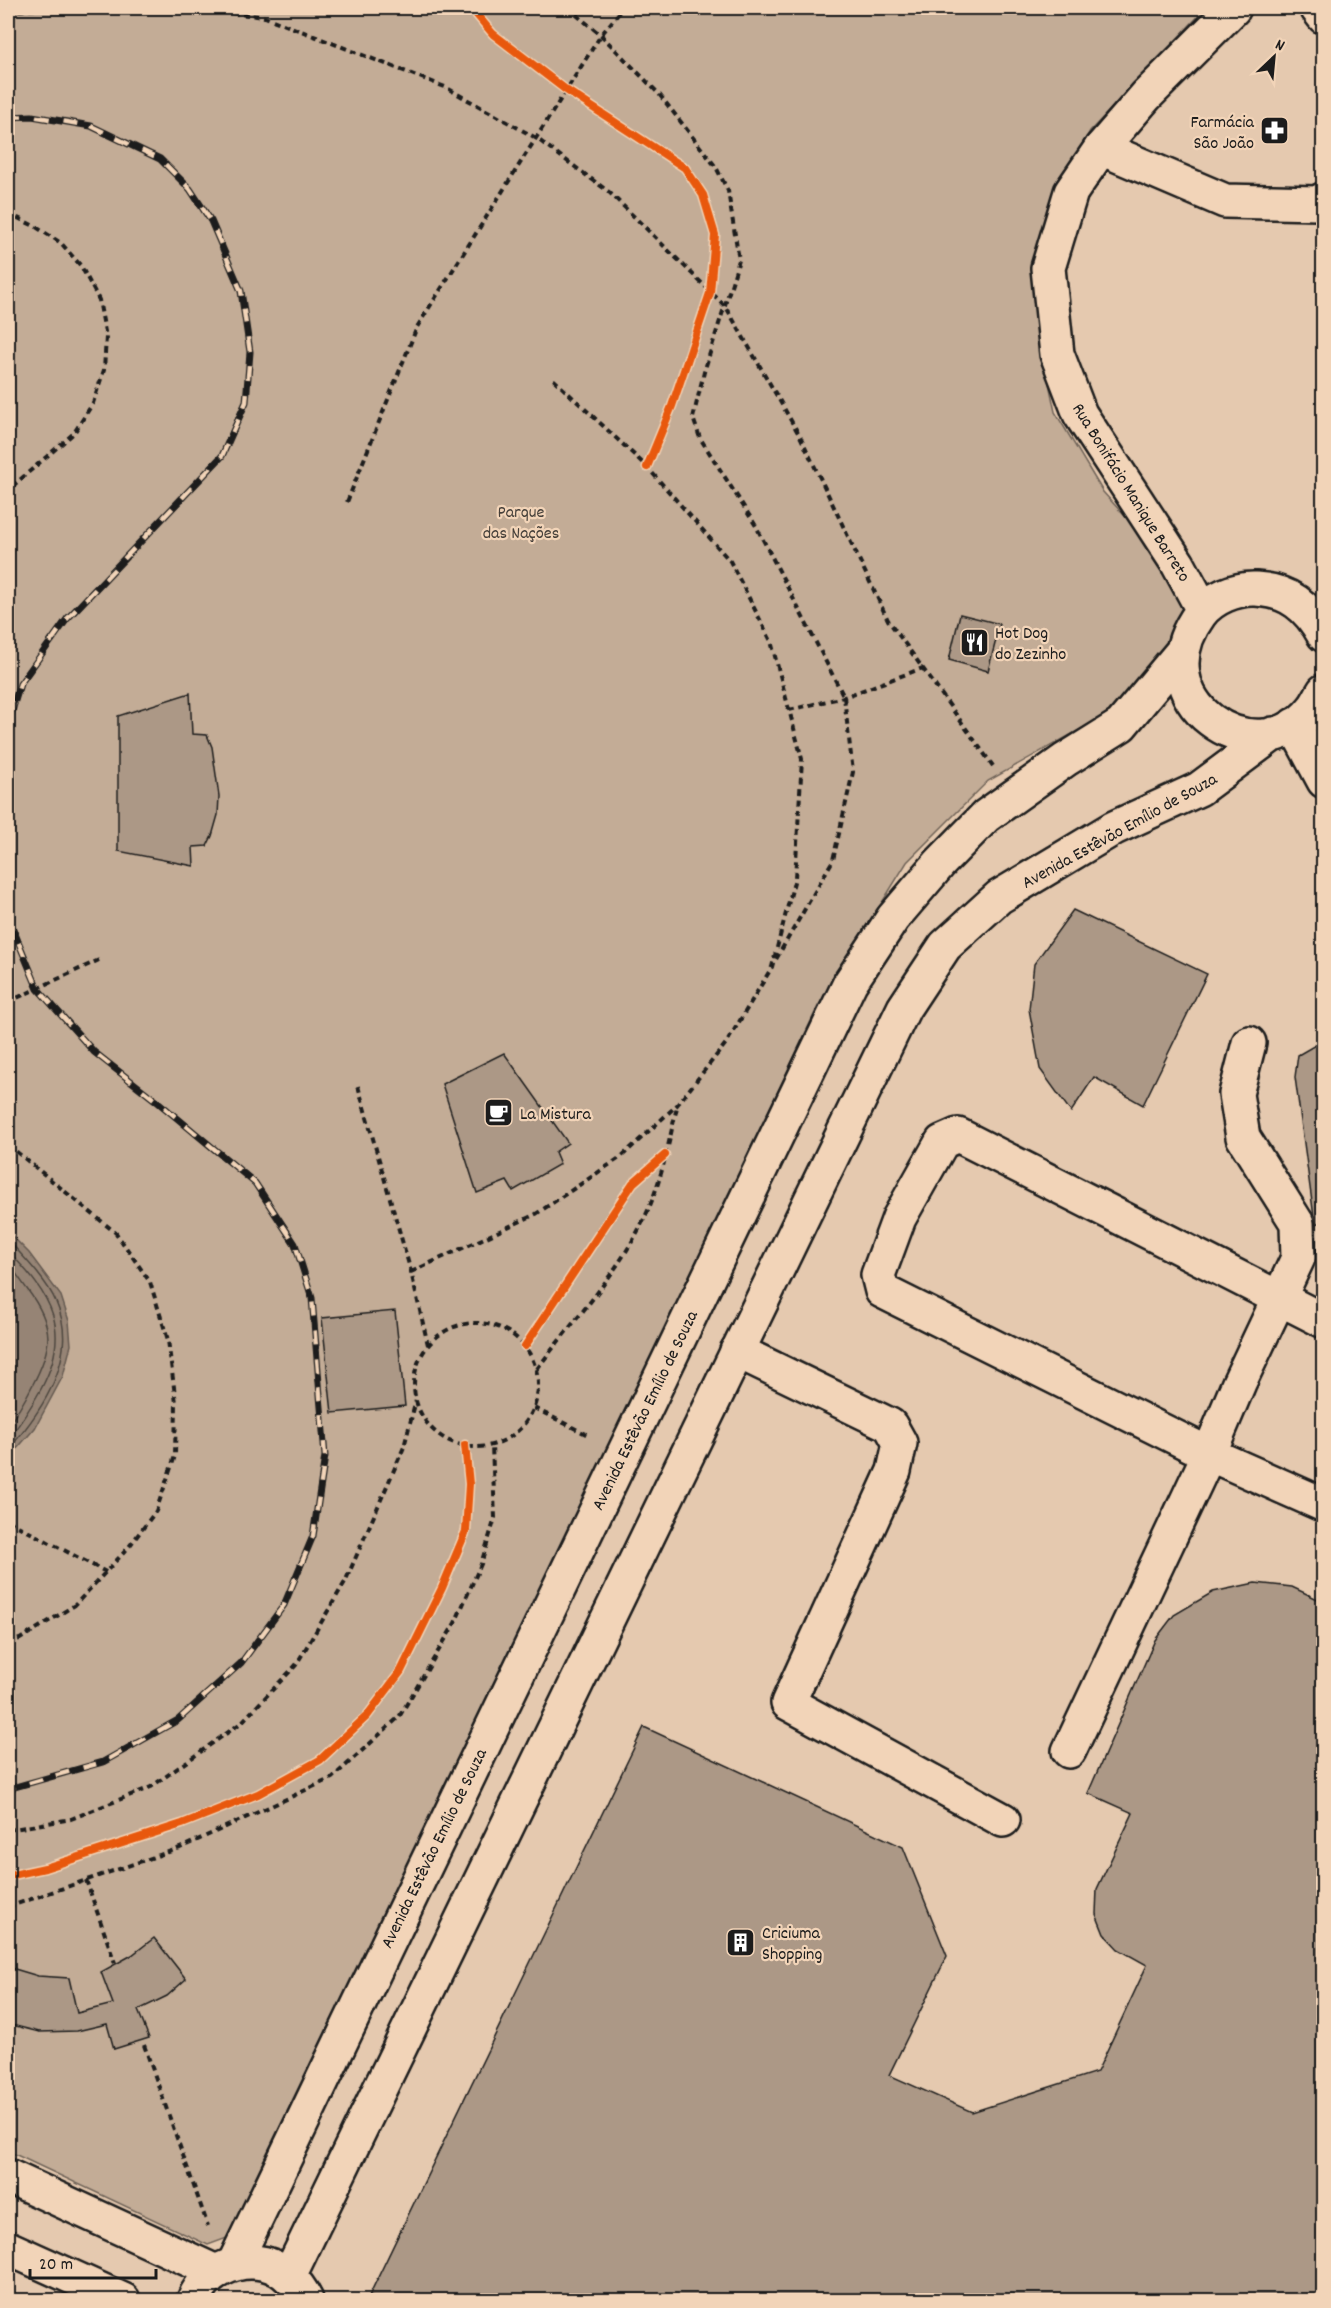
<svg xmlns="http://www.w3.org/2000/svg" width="1331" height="2308" font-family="Dekko,sans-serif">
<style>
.green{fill:#c3ac96;stroke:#706459;stroke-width:1.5}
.water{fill:#968474;stroke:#655a51;stroke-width:1.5}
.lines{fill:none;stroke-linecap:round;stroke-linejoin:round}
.shore{stroke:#4d463f;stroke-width:1.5}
.building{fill:#ac9886;stroke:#1c1c1c;stroke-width:1.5}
.minor-casing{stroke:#1c1c1c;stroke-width:38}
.major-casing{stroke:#1c1c1c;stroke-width:38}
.highway-casing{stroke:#1c1c1c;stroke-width:38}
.path{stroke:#1c1c1c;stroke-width:4;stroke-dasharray:6 4.5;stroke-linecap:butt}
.minor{stroke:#f2d4b8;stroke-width:33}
.major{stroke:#f2d4b8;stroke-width:33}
.highway{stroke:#f2d4b8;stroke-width:33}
.rail-casing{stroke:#1c1c1c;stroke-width:7}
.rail{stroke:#f2d4b8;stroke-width:4.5;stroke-dasharray:14;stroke-linecap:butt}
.cycleway-casing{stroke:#f2d4b8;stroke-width:11}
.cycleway{stroke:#e8590c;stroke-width:8}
.labels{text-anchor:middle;stroke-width:4.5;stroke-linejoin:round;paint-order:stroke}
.poi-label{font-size:18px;fill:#1c1c1c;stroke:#f2d4b8;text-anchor:start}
.street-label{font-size:18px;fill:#1c1c1c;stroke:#f2d4b8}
.park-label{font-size:18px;fill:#46403a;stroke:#f2d4b8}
</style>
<rect width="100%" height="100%" fill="#e5c9af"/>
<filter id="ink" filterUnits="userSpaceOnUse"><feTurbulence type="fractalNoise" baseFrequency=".0167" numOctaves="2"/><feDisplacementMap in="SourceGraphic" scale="12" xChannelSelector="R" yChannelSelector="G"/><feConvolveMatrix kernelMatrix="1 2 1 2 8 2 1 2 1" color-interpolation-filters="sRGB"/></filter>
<g filter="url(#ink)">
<!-- green -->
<path class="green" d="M8 8H1206L1090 131 1056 189 1034 268 1037 326 1055 412 1103 492 1163 558 1183 602 1179 646 1113 711 988 781 907 862 818 1006 255 2207 238 2234 208 2245 8 2151Z"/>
<!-- water -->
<path class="water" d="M8 1232 29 1253 61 1296 69 1321 71 1345 63 1376 35 1428 8 1459Z"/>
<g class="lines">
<!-- shore -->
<path class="shore" d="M8 1240C22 1255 48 1282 56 1302 80 1356 43 1410 8 1450
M8 1251C51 1295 73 1330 41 1389 31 1407 21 1423 8 1439
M8 1264C15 1271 21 1281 27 1289 55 1326 53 1347 32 1386 25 1400 18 1413 8 1425"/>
</g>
<!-- building -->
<path class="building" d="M960 614 1000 624 988 671 949 660Z
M190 693 192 734 207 735 212 747 219 796 218 815 212 836 207 846 193 847 194 866 118 851V716Z
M1073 910 1207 974 1143 1105 1094 1077 1071 1112 1040 1069 1029 1009 1034 964Z
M1324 1040V1221L1315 1224 1295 1077 1298 1055Z
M504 1053 568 1143 555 1152 560 1164 513 1191 507 1181 477 1193 442 1084Z
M395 1311 405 1406 332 1413 322 1318Z
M1255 1583 1292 1587 1324 1602V2300H379L369 2296 644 1727 903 1847 947 1956 889 2075 972 2112 1097 2072 1147 1965 1118 1949 1104 1934 1096 1914 1097 1889 1133 1813 1088 1793 1155 1640 1174 1615 1213 1592Z
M154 1938 186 1979 167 1996 138 2010 149 2038 114 2049 107 2024 77 2031 39 2032 8 2024V1967L38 1976 69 1978 77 2013 113 2004 101 1972 132 1955Z"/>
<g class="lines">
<defs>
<path id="minor" d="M1317 8 1324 17
M1101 148 1225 201 1317 203 1324 199
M1294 725 1324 781
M1324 1321 958 1135 942 1142 899 1218 878 1275 882 1291 1209 1454 1324 1505
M737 1351 890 1425 900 1443 894 1471 788 1703 1003 1820
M1069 1751 1209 1454 1239 1383 1298 1258 1297 1223 1243 1137 1236 1094 1249 1043"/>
<path id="major" d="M8 2176 216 2272
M8 2248 123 2300"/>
<path id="highway" d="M1203 610 1178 564 1080 414 1057 354 1048 268 1071 192 1101 148 1146 96 1234 8
M1324 635C1308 606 1289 591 1256 589 1236 588 1212 598 1200 614 1137 700 1255 779 1312 710 1317 705 1320 697 1324 691
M234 2264 850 983 893 918 940 863 986 816 1065 760 1121 725 1181 653
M289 2276 904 1008 945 946 999 897 1114 828 1199 789 1273 734
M194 2300C208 2263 260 2248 290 2278 297 2284 302 2292 306 2300"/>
</defs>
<!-- minor casing -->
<use href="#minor" class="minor-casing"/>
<!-- major casing -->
<use href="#major" class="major-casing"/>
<!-- highway casing -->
<use href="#highway" class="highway-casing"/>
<!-- path -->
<path class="path" d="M190 8 265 17 445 87 536 138 609 192 726 307 801 438 888 620 993 766
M568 8 601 35 659 94 716 167 728 191 739 260 704 372 693 418 700 438 756 526 844 697 853 772 833 860 775 961
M8 11 53 8
M8 213 36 227 61 243 81 266 99 300 106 337 104 370 93 403 74 433 8 490
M347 502 417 327 601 35 623 8
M789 710 844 697 923 668
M8 1002 99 960
M358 1086 411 1272 428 1345
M8 1145 116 1233 150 1282 168 1340 176 1403 175 1456 156 1511 128 1548 75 1605 20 1639 8 1642
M411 1272 536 1214 621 1157 677 1105 727 1042 772 967 795 878 802 759 771 641 730 561 647 467 552 378
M414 1385a62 62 0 1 1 124 0a62 62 0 1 1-124 0Z
M537 1369C573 1321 617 1275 643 1221 661 1185 668 1145 677 1107
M534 1408 590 1436
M8 1521 106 1572
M8 1830 71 1819 151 1787 241 1723 296 1665 345 1582 404 1447 416 1400
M86 1880 115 1963
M8 1907 180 1848 332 1778 399 1717 455 1623 481 1564 495 1518 492 1445
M144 2045 208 2226"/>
<!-- minor -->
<use href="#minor" class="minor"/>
<!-- major -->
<use href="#major" class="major"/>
<!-- highway -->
<use href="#highway" class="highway"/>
<defs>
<path id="rail" d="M8 117 32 116 91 126 160 159 190 189 211 221 241 291 250 352 246 402 222 456 67 619 20 684 8 724
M8 917 38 989 94 1052 159 1103 255 1183 295 1244 312 1298 325 1456 313 1536 284 1605 241 1663 178 1720 103 1762 8 1789"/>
</defs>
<!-- rail casing -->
<use href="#rail" class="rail-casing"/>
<!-- rail -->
<use href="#rail" class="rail"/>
<defs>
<path id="cycleway" d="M471 8 493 34 566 90 685 168 703 195 715 235 710 293 672 406 647 467
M525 1346 633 1183 665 1155
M8 1876 45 1868 182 1824 258 1794 320 1760 367 1716 401 1671 442 1588 466 1531 469 1484 465 1445"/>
</defs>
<!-- cycleway casing -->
<use href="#cycleway" class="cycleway-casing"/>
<!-- cycleway -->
<use href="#cycleway" class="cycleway"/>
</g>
</g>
<!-- icons -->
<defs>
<symbol id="pharmacy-square" viewBox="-11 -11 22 22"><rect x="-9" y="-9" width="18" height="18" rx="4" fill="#1c1c1c" stroke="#f2d4b8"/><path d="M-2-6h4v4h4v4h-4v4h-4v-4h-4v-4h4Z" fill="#fff"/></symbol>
<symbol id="restaurant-square" viewBox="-11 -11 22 22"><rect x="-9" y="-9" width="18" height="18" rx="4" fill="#1c1c1c" stroke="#f2d4b8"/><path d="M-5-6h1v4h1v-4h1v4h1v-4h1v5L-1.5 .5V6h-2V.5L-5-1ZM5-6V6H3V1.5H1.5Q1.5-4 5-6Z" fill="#fff"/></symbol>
<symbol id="cafe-square" viewBox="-11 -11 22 22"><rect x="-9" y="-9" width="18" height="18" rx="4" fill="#1c1c1c" stroke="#f2d4b8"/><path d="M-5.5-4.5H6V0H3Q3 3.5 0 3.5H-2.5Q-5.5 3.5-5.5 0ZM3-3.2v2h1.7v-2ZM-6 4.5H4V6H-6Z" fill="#fff"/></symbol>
<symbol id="building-square" viewBox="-11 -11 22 22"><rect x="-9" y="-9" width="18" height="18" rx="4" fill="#1c1c1c" stroke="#f2d4b8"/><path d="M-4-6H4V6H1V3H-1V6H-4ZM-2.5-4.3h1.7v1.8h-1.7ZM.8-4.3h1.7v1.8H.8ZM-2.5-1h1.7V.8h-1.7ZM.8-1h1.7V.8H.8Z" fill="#fff"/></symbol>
</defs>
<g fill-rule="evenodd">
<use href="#pharmacy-square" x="1258" y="114" width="33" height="33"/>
<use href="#restaurant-square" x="958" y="626" width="33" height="33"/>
<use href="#cafe-square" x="482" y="1096" width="33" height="33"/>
<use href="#building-square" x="724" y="1926" width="33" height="33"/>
</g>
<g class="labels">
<!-- poi labels -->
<g class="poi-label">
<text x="1254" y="127" text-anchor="end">Farmácia<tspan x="1254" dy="21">São João</tspan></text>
<text x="995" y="638">Hot Dog<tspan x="995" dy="21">do Zezinho</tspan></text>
<text x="520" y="1119">La Mistura</text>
<text x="762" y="1938">Criciuma<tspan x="762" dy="21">Shopping</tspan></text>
</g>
<!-- street labels -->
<g class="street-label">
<text transform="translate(1132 492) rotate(58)" y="6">Rua Bonifácio Manique Barreto</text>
<text transform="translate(1119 830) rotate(-29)" y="6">Avenida Estêvão Emílio de Souza</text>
<text transform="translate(644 1410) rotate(-64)" y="6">Avenida Estêvão Emílio de Souza</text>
<text transform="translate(433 1848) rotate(-64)" y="6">Avenida Estêvão Emílio de Souza</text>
</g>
<!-- park labels -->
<g class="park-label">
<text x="521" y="517">Parque<tspan x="521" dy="21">das Nações</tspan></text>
</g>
</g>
<!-- margin -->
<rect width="1331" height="2308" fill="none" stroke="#f2d4b8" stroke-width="30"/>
<rect x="15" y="15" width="1301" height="2278" fill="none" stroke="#1c1c1c" stroke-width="2" filter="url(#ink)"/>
<!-- north arrow -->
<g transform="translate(1274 57) rotate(26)" stroke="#f2d4b8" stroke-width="4.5" paint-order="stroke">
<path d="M0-4.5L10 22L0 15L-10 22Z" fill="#1c1c1c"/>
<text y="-9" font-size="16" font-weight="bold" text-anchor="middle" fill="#1c1c1c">N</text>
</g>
<!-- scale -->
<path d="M30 2269v9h126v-9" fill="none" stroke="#1c1c1c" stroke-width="3"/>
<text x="39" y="2269" font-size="18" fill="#1c1c1c" stroke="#f2d4b8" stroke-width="4.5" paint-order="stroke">20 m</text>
</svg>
